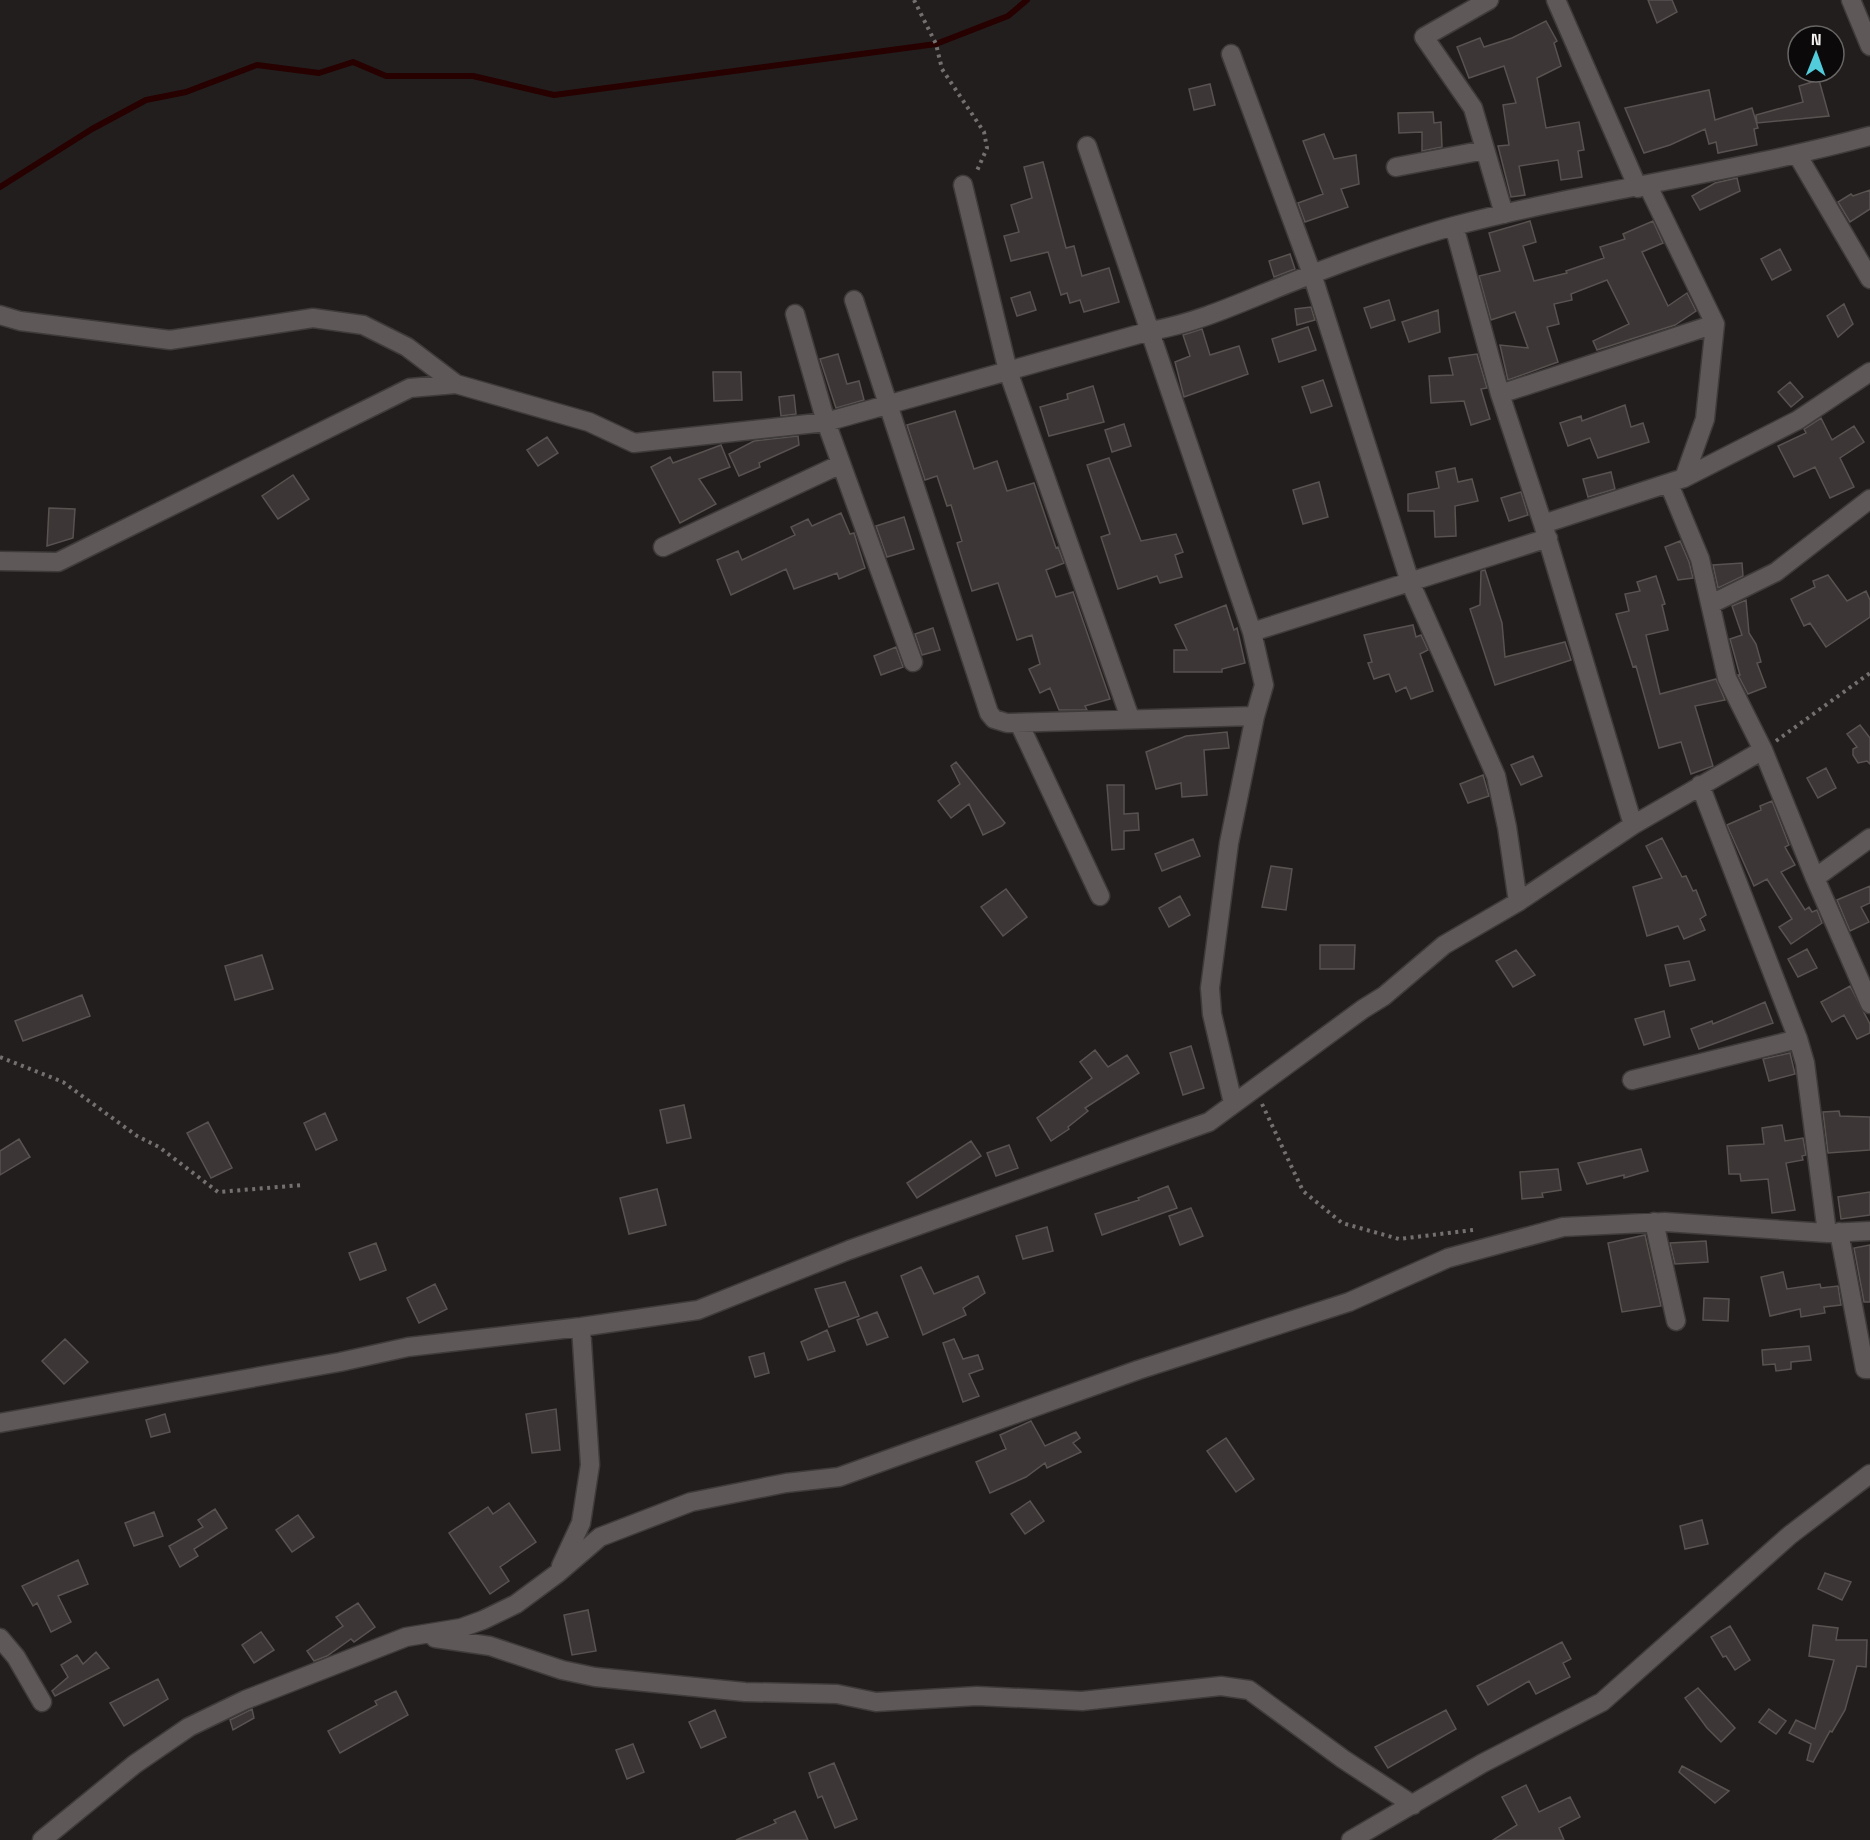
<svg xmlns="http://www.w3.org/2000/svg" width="1870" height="1840" font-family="'Space Grotesk',sans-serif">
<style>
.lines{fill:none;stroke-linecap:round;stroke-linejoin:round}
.stream{stroke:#270000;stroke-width:6}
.building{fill:#3c3736;stroke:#585251;stroke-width:1.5}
.minor-casing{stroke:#3f3b3b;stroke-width:21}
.path{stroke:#747070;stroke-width:4;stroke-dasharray:3 4.5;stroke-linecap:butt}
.minor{stroke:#5e5858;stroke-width:18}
</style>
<rect width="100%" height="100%" fill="#231e1e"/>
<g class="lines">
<!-- stream -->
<path class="stream" d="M0 187 92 129 146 100 186 92 257 65 319 73 353 62 386 76H473L554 95 936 44 1008 16 1027 0"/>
</g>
<!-- building -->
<path class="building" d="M1648 0H1672L1677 12 1657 23Z
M1546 21 1557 41 1554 43 1561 66 1537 78 1546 128 1579 122 1584 150 1578 151 1582 177 1561 180 1558 160 1519 166 1525 195 1511 197 1498 146 1509 145 1503 105 1516 103 1504 66 1469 78 1457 47 1480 38 1484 47 1512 38Z
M1819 80 1829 116 1757 123 1756 115 1803 102 1799 86Z
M1210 84 1215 105 1194 110 1189 89Z
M1709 90 1715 120 1752 108 1758 128 1754 129 1757 145 1718 153 1716 142 1709 144 1705 129 1670 145 1644 153 1625 108Z
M1433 112 1434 123 1441 122 1442 147 1422 151V132L1399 133 1398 113Z
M1324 134 1334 159 1356 155 1359 184 1341 189 1348 207 1305 222 1298 203 1323 194 1303 141Z
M1043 162 1066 248 1074 246 1082 276 1109 268 1119 302 1084 312 1080 300 1070 303 1067 293 1061 295 1048 252 1011 261 1004 236 1019 232 1011 205 1032 198 1024 167Z
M1737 178 1740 191 1700 210 1692 196 1715 183Z
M1870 190V209L1850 222 1838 202 1851 194 1853 196Z
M1530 221 1536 242 1523 246 1534 281 1567 273 1566 271 1604 258 1600 247 1625 239 1623 234 1653 221 1663 243 1642 252 1668 306 1687 293 1696 311 1675 325 1597 350 1593 341 1629 324 1607 280 1571 294 1572 300 1554 304 1559 324 1547 327 1558 362 1508 380 1500 345 1528 348 1515 312 1491 320 1479 276 1500 271 1489 233Z
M1780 249 1791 270 1772 280 1761 259Z
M1290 254 1295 269 1274 277 1269 261Z
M1030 292 1036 310 1017 316 1011 298Z
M1389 300 1395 320 1371 328 1364 308Z
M1844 304 1853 324 1838 337 1827 316Z
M1311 307 1315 320 1297 325 1295 309Z
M1438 310 1440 332 1409 342 1402 322Z
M1308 327 1316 350 1279 362 1272 339Z
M1202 329 1210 355 1239 346 1248 374 1184 397 1175 362 1190 356 1183 335Z
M838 354 847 384 859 381 864 400 836 408 820 359Z
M1477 354 1487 388 1481 389 1490 419 1471 425 1464 401 1431 403 1429 376 1453 375 1449 358Z
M713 372H741L742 400 714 401Z
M1323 380 1332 406 1311 413 1302 387Z
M1790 382 1803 397 1791 407 1778 392Z
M1093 386 1104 422 1049 436 1040 407 1068 399 1067 394Z
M794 395 796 414 781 416 779 397Z
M1625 405 1631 427 1643 423 1649 442 1598 458 1590 438 1568 446 1560 423 1581 416 1582 421Z
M955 411 974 469 997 461 1007 491 1034 483 1056 548 1058 547 1064 563 1046 570 1056 597 1073 592 1110 699 1085 706 1087 710H1059L1050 688 1040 693 1029 669 1040 664 1032 635 1017 640 998 583 972 591 957 543 962 541 951 505 947 506 937 476 925 480 907 425Z
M1821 418 1832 440 1854 426 1864 442 1840 458 1854 487 1830 498 1815 467 1794 477 1778 446 1806 433 1804 429Z
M1124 424 1131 446 1112 452 1105 430Z
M798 436 799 445 759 463 760 467 739 476 729 454 754 441Z
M547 437 558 453 538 466 527 450Z
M721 445 730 467 699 479 716 504 680 523 651 467 670 457 673 463Z
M1109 458 1141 541 1176 534 1183 552 1175 555 1182 577 1160 583 1157 576 1118 589 1101 537 1110 534 1087 465Z
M1455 468 1458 482 1472 479 1478 501 1455 506 1456 536 1435 537 1434 511H1408V494L1439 488 1436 472Z
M1611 472 1615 489 1588 497 1583 479Z
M293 475 309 499 278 519 262 496Z
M1319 482 1328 517 1303 524 1293 490Z
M1521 492 1528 515 1509 521 1501 498Z
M49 508 75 509 73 538 47 546Z
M841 513 850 534 854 533 865 568 839 579 837 573 794 589 786 569 731 595 717 560 738 551 742 560 795 535 791 527 808 519 812 526Z
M904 517 914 549 887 557 876 526Z
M1680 541 1689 562 1693 578 1678 580 1665 547Z
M1742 563 1743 576 1718 588 1713 565Z
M1485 570 1502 623 1505 657 1565 642 1571 660 1495 685 1470 609 1480 605 1481 571Z
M1828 575 1847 601 1866 591 1870 600V617L1826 647 1810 623 1804 626 1791 599 1815 587 1813 581Z
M1656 576 1665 604 1662 605 1668 630 1646 635 1660 694 1716 679 1725 700 1695 706 1713 766 1691 774 1681 742 1659 748 1636 666 1633 667 1616 614 1629 611 1625 594 1640 591 1637 582Z
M1746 600 1749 633 1756 644 1761 662 1757 663 1766 687 1748 694 1738 675H1740L1730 639 1742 635 1732 606Z
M1226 605 1234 630 1237 628 1245 663 1222 669V672H1174V650H1187L1175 625Z
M1413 625 1416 637 1421 635 1428 650 1420 654 1433 691 1411 699 1406 687 1396 692 1389 674 1374 679 1368 663 1372 662 1364 635Z
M933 628 940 650 922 655 915 634Z
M896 647 903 667 881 675 874 656Z
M1860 725 1870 738V764L1867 761 1858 763 1853 755V749L1857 747 1847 734Z
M1227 732 1229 748 1204 750 1207 795 1182 797 1181 783 1156 789 1146 752 1186 736Z
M1533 756 1542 776 1521 785 1511 765Z
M956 762 1005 823 1002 826 983 835 969 804 951 818 938 801 960 784 951 766Z
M1826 768 1836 788 1818 798 1807 778Z
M1483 775 1489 796 1468 803 1460 784Z
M1107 785H1124V814L1138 813 1139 830 1124 831V849L1112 850Z
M1772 801 1789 845 1785 847 1795 865 1781 872 1805 910 1809 907 1812 912 1817 910 1822 923 1791 944 1779 927 1792 919 1767 879 1754 886 1727 825 1761 810 1760 806Z
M1662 838 1682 877 1686 876 1693 891 1696 890 1706 915 1700 919 1705 930 1684 939 1678 926 1647 936 1633 887 1662 878 1646 846Z
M1193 839 1200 856 1162 871 1155 854Z
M1271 866 1292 869 1286 910 1262 907Z
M1870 886V903L1861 907 1869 922 1850 931 1837 900Z
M1006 889 1027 917 1003 936 981 907Z
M1180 896 1190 915 1169 927 1159 908Z
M1320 945H1355L1354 969H1320Z
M1807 949 1817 968 1798 977 1788 959Z
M1516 950 1535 975 1513 987 1496 961Z
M262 955 273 989 235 1000 225 966Z
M1689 961 1695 980 1670 986 1665 965Z
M1850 986 1870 1024V1033L1857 1039 1844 1015 1832 1022 1821 1002Z
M82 995 90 1016 23 1041 15 1021Z
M1765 1002 1773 1023 1699 1049 1691 1029 1712 1021 1713 1024Z
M1664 1011 1670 1037 1644 1045 1635 1019Z
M1191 1046 1204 1088 1183 1095 1170 1053Z
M1095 1050 1108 1067 1127 1055 1139 1073 1085 1108 1088 1111 1068 1127 1069 1129 1051 1141 1037 1118 1092 1078 1080 1062Z
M1790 1053 1795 1074 1769 1081 1763 1059Z
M684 1105 691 1138 667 1143 660 1110Z
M1839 1111 1840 1116 1870 1117V1150L1828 1153 1823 1112Z
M325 1113 337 1140 316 1150 304 1123Z
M208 1122 232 1168 211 1178 187 1133Z
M1782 1125 1785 1141 1803 1138 1806 1155 1802 1156 1803 1160 1786 1163 1795 1210 1772 1213 1768 1179 1741 1181 1740 1174H1729L1727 1146 1764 1144 1762 1128Z
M19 1139 30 1157 0 1175V1151Z
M971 1141 981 1156 917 1198 907 1183Z
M1009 1145 1018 1168 996 1176 987 1153Z
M1641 1149 1648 1171 1624 1178V1175L1587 1184 1578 1163Z
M1558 1169 1561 1190 1542 1193 1543 1197 1522 1199 1520 1172Z
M1168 1186 1177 1208 1102 1235 1095 1214 1139 1200 1138 1198Z
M657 1189 666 1225 629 1234 620 1198Z
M1870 1192V1215L1841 1219 1838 1197Z
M1191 1208 1203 1236 1180 1245 1169 1216Z
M1047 1227 1053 1251 1023 1259 1016 1236Z
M1645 1235 1661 1306 1622 1312 1608 1243Z
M1706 1241 1708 1262 1675 1264 1670 1243Z
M376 1243 386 1270 360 1280 349 1253Z
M1870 1245V1302H1864L1854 1248Z
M921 1267 934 1294 978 1276 985 1293 963 1308 966 1315 923 1335 901 1276Z
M1783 1272 1787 1289 1820 1284 1821 1288 1838 1286 1841 1305 1824 1307 1825 1313 1801 1317 1800 1309 1770 1316 1761 1277Z
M845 1282 859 1316 829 1327 815 1289Z
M435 1284 447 1309 419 1323 407 1298Z
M1704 1298 1729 1299 1728 1321 1703 1320Z
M877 1312 888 1337 867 1345 857 1320Z
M827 1330 835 1351 808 1360 801 1342Z
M65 1339 88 1362 64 1384 42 1361Z
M954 1339 963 1359 978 1355 983 1369 969 1374 979 1396 963 1402 943 1343Z
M1809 1346 1811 1360 1791 1362V1369L1776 1371 1775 1364 1763 1365 1762 1350Z
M764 1353 769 1373 755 1377 749 1357Z
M556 1409 560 1450 532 1453 526 1414Z
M165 1414 170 1432 151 1437 146 1420Z
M1031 1421 1045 1446 1076 1432 1080 1438 1073 1443 1081 1452 1047 1468 1045 1463 1026 1477 990 1493 976 1462 1006 1449 1000 1435Z
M1226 1438 1254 1479 1236 1492 1207 1451Z
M1030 1501 1044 1521 1025 1534 1011 1514Z
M509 1503 536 1542 500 1567 509 1581 490 1594 449 1533 488 1507 493 1514Z
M215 1509 227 1528 194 1549 198 1556 180 1567 169 1546 203 1527 198 1520Z
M154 1512 163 1536 134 1546 125 1523Z
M298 1515 314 1537 292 1552 276 1530Z
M1702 1520 1708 1544 1685 1549 1680 1526Z
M78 1560 88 1584 58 1596 71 1622 51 1632 37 1603 33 1606 22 1586Z
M1825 1573 1851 1582 1842 1600 1818 1589Z
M358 1603 375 1627 354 1642 351 1639 327 1656 314 1661 307 1651 343 1626 336 1617Z
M588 1610 596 1651 572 1655 564 1615Z
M1813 1625 1838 1628 1836 1640H1867L1866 1667 1857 1666 1845 1710 1832 1732 1830 1731 1813 1762 1807 1760 1811 1744 1789 1733 1796 1720 1815 1729 1834 1660 1809 1656Z
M1730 1626 1750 1660 1735 1670 1726 1656 1723 1657 1711 1637Z
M261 1632 274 1650 254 1663 242 1645Z
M1562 1642 1571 1659 1563 1663 1570 1677 1536 1694 1529 1681 1488 1705 1477 1686Z
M96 1652 109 1668 55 1696 52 1691 68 1677 61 1665 77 1655 83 1664Z
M158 1679 168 1699 124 1726 110 1703Z
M1698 1688 1735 1728 1721 1742 1707 1728 1685 1698Z
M396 1691 408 1715 340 1753 328 1731 377 1705 375 1701Z
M252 1709 254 1718 233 1730 230 1720Z
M1769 1709 1786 1721 1776 1734 1759 1722Z
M715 1710 726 1737 701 1748 689 1722Z
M1446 1710 1456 1729 1388 1768 1375 1747Z
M633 1744 644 1772 627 1779 616 1750Z
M834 1763 857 1819 835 1828 822 1796 818 1798 809 1773Z
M1682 1766 1729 1791 1715 1803 1679 1772Z
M1526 1785 1539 1812 1570 1797 1580 1817 1559 1828 1564 1840H1493L1517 1825 1502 1797Z
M795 1811 808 1840H736L776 1823 774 1820Z"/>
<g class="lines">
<defs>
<path id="minor" d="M1489 0 1424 37 1473 108 1504 214
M1556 0 1638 188
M1851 0 1870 46
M1231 54 1312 274 1410 582 1496 776 1507 827 1518 902
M1087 146 1252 632 1264 685 1255 716 1229 843 1210 988 1212 1014 1233 1103
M1798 156 1870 279
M1396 167 1485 150
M963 185 1008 371 1130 718
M1648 186 1715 324 1705 419 1684 478
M1454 226 1500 394 1543 524 1633 825
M854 300 989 713 994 719 1007 723 1255 716
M795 314 826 422 913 662
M0 315 20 321 170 340 313 318 363 325 407 347 456 384
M1500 394 1715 324
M1543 524 1684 478 1798 420 1870 372
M663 547 841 464
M0 561 58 562 410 388 456 384 589 422 634 443 826 422 1150 331C1198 323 1242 302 1287 284 1342 262 1396 242 1454 226 1591 190 1733 173 1870 136
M1711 604 1776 572 1870 499
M1252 632 1548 538
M1019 723 1100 896
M1763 750 1815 878 1870 838
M1700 785 1798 1039 1805 1063 1827 1233
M1815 878 1870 1004
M1632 1080 1798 1039
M1654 1222 1676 1321
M1839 1232 1865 1369H1870
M0 1423 340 1362 408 1347 581 1327 698 1310 849 1250 1209 1122 1363 1009 1384 996 1444 945 1518 902 1633 825 1763 750 1727 678 1700 559 1669 484
M561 1566 581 1523 590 1465 581 1327
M0 1638 16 1657 42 1702
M435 1638 490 1646 562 1670 595 1677 745 1692 837 1694 876 1702 977 1696 1082 1701 1221 1686 1249 1690 1343 1759 1413 1805
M42 1840 135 1764 189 1727 245 1700 406 1637 461 1628 483 1620 516 1604 558 1573 600 1537 691 1502 786 1483 839 1477 1138 1370 1349 1302 1448 1258 1563 1227 1665 1222 1827 1233 1870 1231
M1351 1840 1483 1763 1602 1702 1790 1535 1870 1474"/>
</defs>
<!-- minor casing -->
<use href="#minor" class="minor-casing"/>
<!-- path -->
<path class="path" d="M914 0 936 44 942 69 984 132 987 148 976 173
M1776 741 1870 673
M0 1057 63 1082 137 1136 159 1147 218 1192 303 1185
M1262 1104 1303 1191 1342 1223 1399 1239 1473 1230"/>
<!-- minor -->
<use href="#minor" class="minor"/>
</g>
<!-- north arrow -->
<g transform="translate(1816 54) rotate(1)"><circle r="28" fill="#0b0909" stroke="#686565" stroke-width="1.5"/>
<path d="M0-4.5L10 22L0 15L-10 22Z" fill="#52cbda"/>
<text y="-9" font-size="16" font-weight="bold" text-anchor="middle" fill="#f3efef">N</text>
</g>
</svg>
